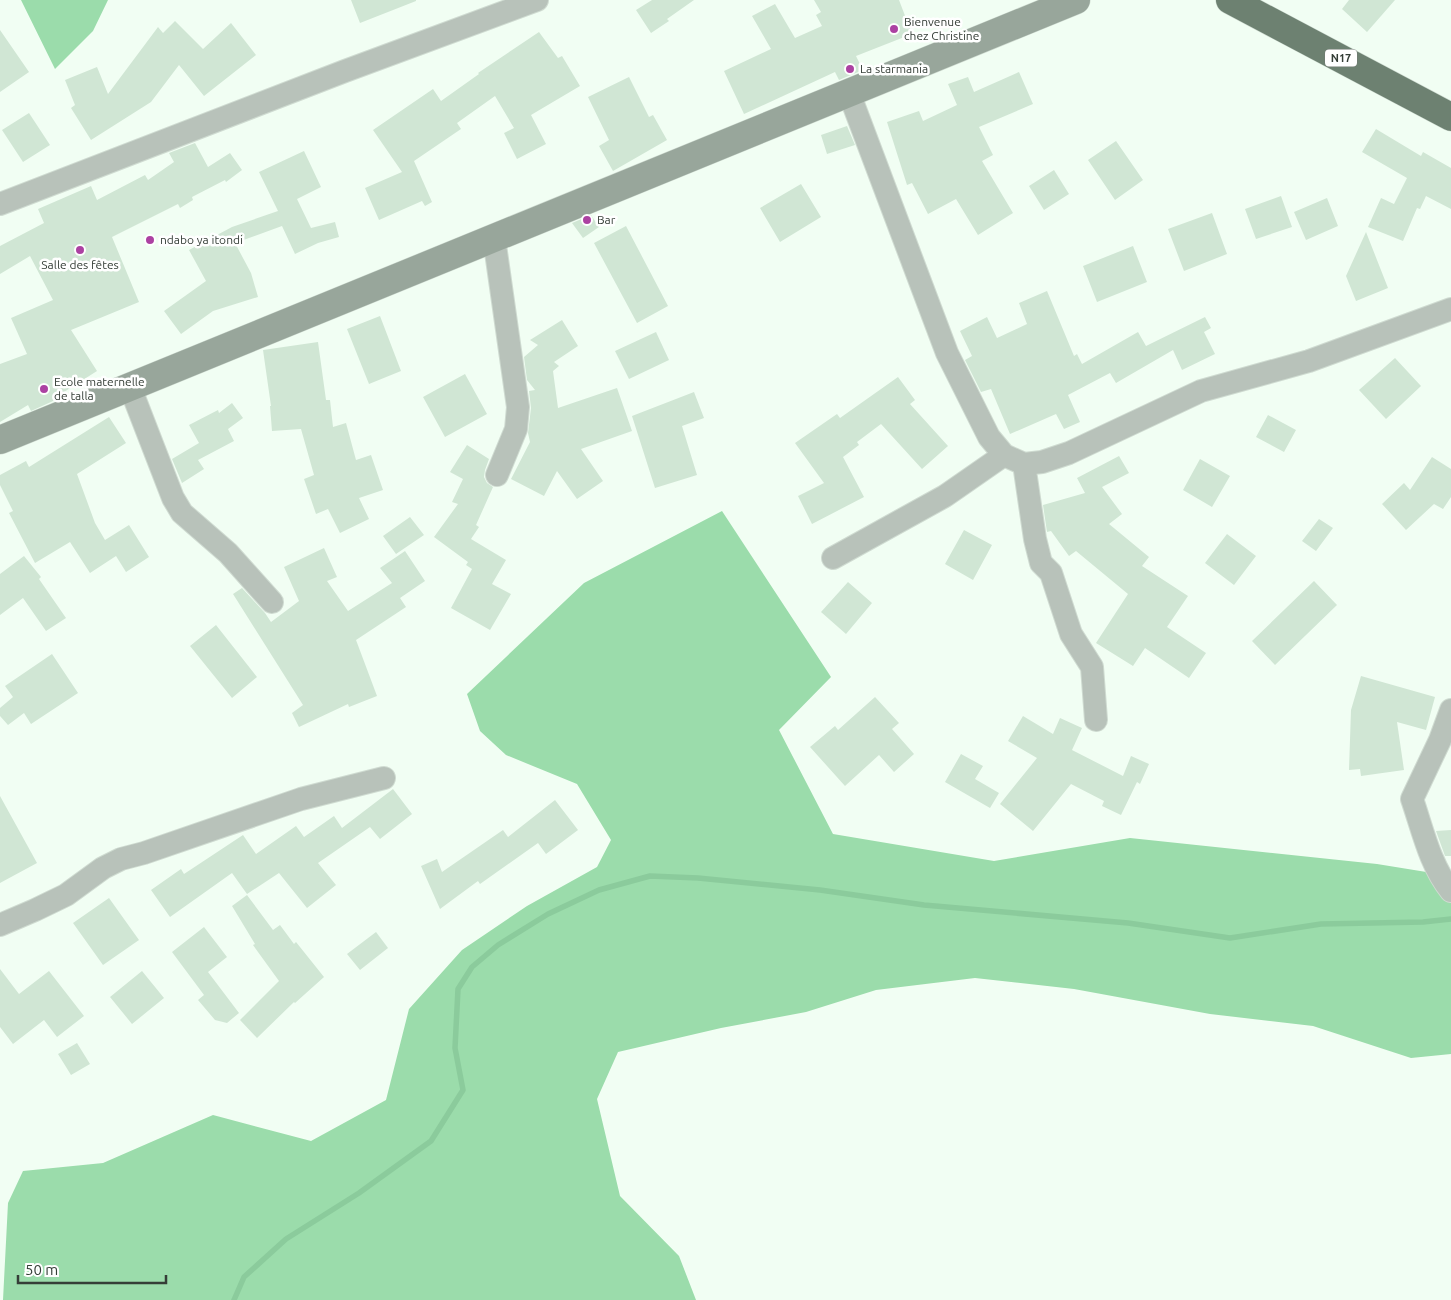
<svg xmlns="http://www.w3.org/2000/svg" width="1451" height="1300" font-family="Ubuntu,sans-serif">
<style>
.forest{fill:#9bdcab}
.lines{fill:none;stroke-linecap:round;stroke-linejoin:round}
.stream{stroke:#8bcb9c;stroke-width:5.5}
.building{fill:#d0e6d4}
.street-casing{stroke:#cfdbd1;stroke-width:24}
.secondary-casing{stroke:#cfdbd1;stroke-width:29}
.highway-casing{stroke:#cfdbd1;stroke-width:29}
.street{stroke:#b8c2ba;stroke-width:22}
.secondary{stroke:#98a69b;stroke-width:28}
.highway{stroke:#6d8171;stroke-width:28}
.poi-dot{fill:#ac41a2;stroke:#fff;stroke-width:2}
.labels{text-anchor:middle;stroke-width:5;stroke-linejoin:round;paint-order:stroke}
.shield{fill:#fff;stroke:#727873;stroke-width:1}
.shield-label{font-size:11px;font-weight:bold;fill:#353e37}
.poi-label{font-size:12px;fill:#353e37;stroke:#fff;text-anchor:start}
</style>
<rect width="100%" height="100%" fill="#f1fef3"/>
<!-- forest -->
<path class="forest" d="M21 0H108L93 31 55 69Z
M722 511 831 677 779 730 833 834 994 861 1130 838 1377 864 1451 876V1054L1411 1058 1313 1026 1210 1014 1074 989 975 978 876 990 806 1012 721 1028 618 1052 597 1099 620 1196 679 1256 696 1300H3L8 1203 23 1171 103 1163 213 1115 311 1141 386 1100 409 1009 462 950 527 906 597 867 611 840 577 784 506 755 480 731 467 694 584 583Z"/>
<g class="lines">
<!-- stream -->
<path class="stream" d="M234 1300 244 1277 286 1239 359 1193 431 1141 463 1090 455 1048 458 989 472 967 498 945 548 914 599 890 650 876 698 878 820 890 924 905 1128 923 1230 938 1321 924 1423 922 1451 919"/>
</g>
<!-- building -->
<path class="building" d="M351 0H416V1L360 23Z
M652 0H694L667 19 669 21 651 33 636 10Z
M814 0H899L912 34 856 56 863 70 839 80 835 72 744 114 724 71 771 49 752 16 775 4 795 38 822 26 816 15 821 12Z
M1349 0H1395L1367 32 1342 9Z
M175 21 203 49 231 23 256 55 204 96 179 65 151 102 91 140 71 108 75 105 65 80 97 67 108 94 158 27 163 33Z
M0 30 29 72 0 92Z
M539 32 558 58 562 56 580 86 531 115 546 144 517 159 504 133 514 128 495 96 457 123 461 129 414 161 432 202 425 206 422 201 379 220 365 188 402 172 373 130 433 89 441 101 479 74 478 73Z
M1019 72 1033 104 979 127 993 155 982 161 1013 213 978 235 956 199 928 214 912 183 907 185 887 122 919 111 923 121 957 105 948 84 968 77 974 92Z
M629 77 649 117 653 115 667 140 613 171 599 146 609 140 588 97Z
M29 113 50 145 23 162 2 130Z
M847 126 855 145 827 154 821 135Z
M1376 129 1421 156 1423 152 1451 168V209L1426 196 1420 209 1417 208 1403 241 1368 227 1381 198 1394 204 1407 178 1362 152Z
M1116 141 1143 180 1115 200 1088 160Z
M195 143 208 167 230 153 242 170 226 182 225 180 192 197 193 200 180 208 178 204 112 237 139 302 71 330 97 371 64 392 66 394 51 402 31 411 28 405 0 422V364L27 354 11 318 53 300 30 256 0 274V246L44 223 38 209 91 186 97 200 145 175 148 180 174 162 169 153Z
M304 151 321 187 297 199 311 228 335 222 339 237 318 243 295 254 282 226 235 243 251 273 258 297 213 311 181 334 164 311 206 281 189 250 232 227 278 211 259 172Z
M1054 170 1069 194 1044 210 1029 186Z
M801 184 821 217 780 242 760 208Z
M1281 196 1292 227 1256 239 1245 209Z
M1327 198 1338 226 1306 240 1294 212Z
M1212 213 1227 254 1184 271 1168 229Z
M591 215 599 227 583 238 572 223Z
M626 226 668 306 637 323 594 243Z
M1366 232 1388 288 1356 301 1346 276Z
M1133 246 1147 282 1097 302 1083 266Z
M1047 291 1074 356 1077 354 1082 364 1138 332 1146 346 1205 317 1211 328 1204 332 1215 354 1182 370 1173 350 1116 383 1110 373 1068 395 1080 422 1064 429 1056 414 1010 434 991 389 981 392 965 360 972 356 960 331 987 317 997 338 1027 324 1019 303Z
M380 316 401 371 369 384 347 329Z
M562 320 578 346 554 362 559 366 553 371 558 408 617 388 632 431 581 449 603 481 577 499 557 471 544 496 511 479 530 442 528 433 531 408 529 391 535 390 527 380 524 357 538 345 530 340Z
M656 332 669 360 629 379 615 351Z
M318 342 326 400H330L333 427 346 423 356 460 371 455 383 490 359 498 369 519 340 533 328 509 316 514 304 479 314 475 301 429 272 431 270 406H271L263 350Z
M1395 358 1421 386 1386 419 1359 390Z
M465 374 487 414 445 437 423 397Z
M898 377 915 400 910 404 948 446 922 469 881 424 857 442 859 445 843 457 864 497 812 524 798 496 824 483 795 443 837 414 840 418Z
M694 392 704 418 682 426 697 475 655 488 632 416Z
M232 403 243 418 228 429 234 441 198 460 204 469 182 483 172 459 199 443 189 425 218 410 219 413Z
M1268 415 1296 430 1284 452 1256 437Z
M109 417 126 443 77 474 95 523 105 540 129 525 149 557 126 572 116 556 90 573 70 542 35 563 9 513 13 511 0 485V475L26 461 29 467Z
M467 445 489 459 485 470 484 477 487 483 493 487 476 525 479 527 471 539 506 560 492 584 511 594 490 630 451 608 472 569 466 565 468 562 434 537 458 504 452 502 463 479 450 472Z
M1119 456 1129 473 1102 487 1122 514 1109 524 1149 557 1142 566 1188 596 1167 627 1206 653 1189 678 1145 648 1133 666 1096 643 1128 594 1076 551 1069 556 1051 531 1047 532 1043 505 1085 493 1077 478Z
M1432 457 1451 469V497L1443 509 1434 504 1406 530 1382 504 1404 483 1410 490Z
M1200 459 1230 476 1212 507 1183 490Z
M410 517 424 535 396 554 383 536Z
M1319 519 1333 528 1316 551 1302 541Z
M964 530 992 545 973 580 945 564Z
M1227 534 1256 556 1234 585 1205 563Z
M324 548 337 577 327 581 348 611 392 583 380 568 405 551 425 581 400 598 406 607 356 640 377 696 349 707 348 704 299 727 292 713 303 705 233 594 242 588 265 613 271 622 299 601 284 567Z
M24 556 41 577 39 579 66 618 46 631 23 598 0 615V574Z
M1314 581 1337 605 1275 665 1252 641Z
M848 582 872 603 846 634 821 612Z
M216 625 257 677 232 698 190 646Z
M52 654 78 693 31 724 24 713 8 725 0 716V708L13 697 5 686Z
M1361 676 1435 697 1426 730 1397 722 1404 770 1361 776 1360 769 1349 770 1351 710Z
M875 697 899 723 892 729 914 754 894 772 879 755 845 786 810 747 835 726 838 730Z
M1023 716 1053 734 1060 718 1082 728 1072 750 1123 776 1131 756 1149 764 1140 784 1137 782 1121 815 1102 806 1104 801 1071 784 1033 831 1000 804 1037 758 1008 741Z
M961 754 983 766 975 779 999 793 990 808 945 782Z
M393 789 412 814 380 839 370 827 318 863 336 885 307 908 279 873 247 894 232 873 170 917 151 890 181 869 184 874 243 835 256 854 296 826 304 837 334 816 342 828Z
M0 796 37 863 0 883Z
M555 800 578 830 546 854 538 843 480 884 478 881 440 909 421 866 437 859 442 872 503 830 508 837Z
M1451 830V856H1445L1436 831Z
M247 895 273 930 280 925 294 944 296 942 324 977 295 1003 294 1002 257 1038 240 1020 279 981 253 945 255 944 232 906Z
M109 898 139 940 103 965 73 923Z
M204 927 227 957 208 972 239 1013 227 1023 215 1020 198 1000 204 995 172 952Z
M376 932 388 948 360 970 347 954Z
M0 969 19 994 49 971 84 1016 57 1037 44 1020 13 1044 0 1027Z
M142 971 164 998 132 1024 110 997Z
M77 1043 90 1064 71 1075 58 1054Z"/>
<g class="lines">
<defs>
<path id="street" d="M849 93 947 353 989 437 1004 455 1024 464 1042 462 1069 453 1201 391 1309 361 1451 309
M0 204 345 71 537 0
M494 238 518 407 516 429 497 475
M130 387 173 498 182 513 228 553 272 602
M1024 464 1035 539 1041 563 1051 573 1071 634 1092 667 1096 720
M833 558 945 496 1004 455
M1451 710 1440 740 1412 799C1423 831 1430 865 1451 891
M0 925 35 910 66 895 103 868 121 859 144 853 301 799 384 778"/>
<path id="secondary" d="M0 440 1076 0"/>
<path id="highway" d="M1230 0 1451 117"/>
</defs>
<!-- street casing -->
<use href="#street" class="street-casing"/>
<!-- secondary casing -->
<use href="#secondary" class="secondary-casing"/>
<!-- highway casing -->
<use href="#highway" class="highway-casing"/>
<!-- street -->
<use href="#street" class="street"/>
<!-- secondary -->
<use href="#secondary" class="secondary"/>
<!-- highway -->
<use href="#highway" class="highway"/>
</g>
<!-- markers -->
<g class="poi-dot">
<circle cx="894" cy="29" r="5"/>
<circle cx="850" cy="69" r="5"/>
<circle cx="587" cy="220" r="5"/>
<circle cx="150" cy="240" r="5"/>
<circle cx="80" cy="250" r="5"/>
<circle cx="44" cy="389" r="5"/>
</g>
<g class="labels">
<!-- shield labels -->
<rect class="shield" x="1325" y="49.5" width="32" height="17" rx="4"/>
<g class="shield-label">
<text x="1341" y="62">N17</text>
</g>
<!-- poi labels -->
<g class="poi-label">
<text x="904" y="26">Bienvenue<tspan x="904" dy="14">chez Christine</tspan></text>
<text x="860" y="73">La starmania</text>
<text x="597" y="224">Bar</text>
<text x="160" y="244">ndabo ya itondi</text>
<text x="80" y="269" text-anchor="middle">Salle des fêtes</text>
<text x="54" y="386">Ecole maternelle<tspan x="54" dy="14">de talla</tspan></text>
</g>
</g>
<!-- scale -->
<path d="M18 1275v8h148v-8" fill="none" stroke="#353e37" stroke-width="2.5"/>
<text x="25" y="1275" font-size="15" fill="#353e37" stroke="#ffffff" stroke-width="4" paint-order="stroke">50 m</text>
</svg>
